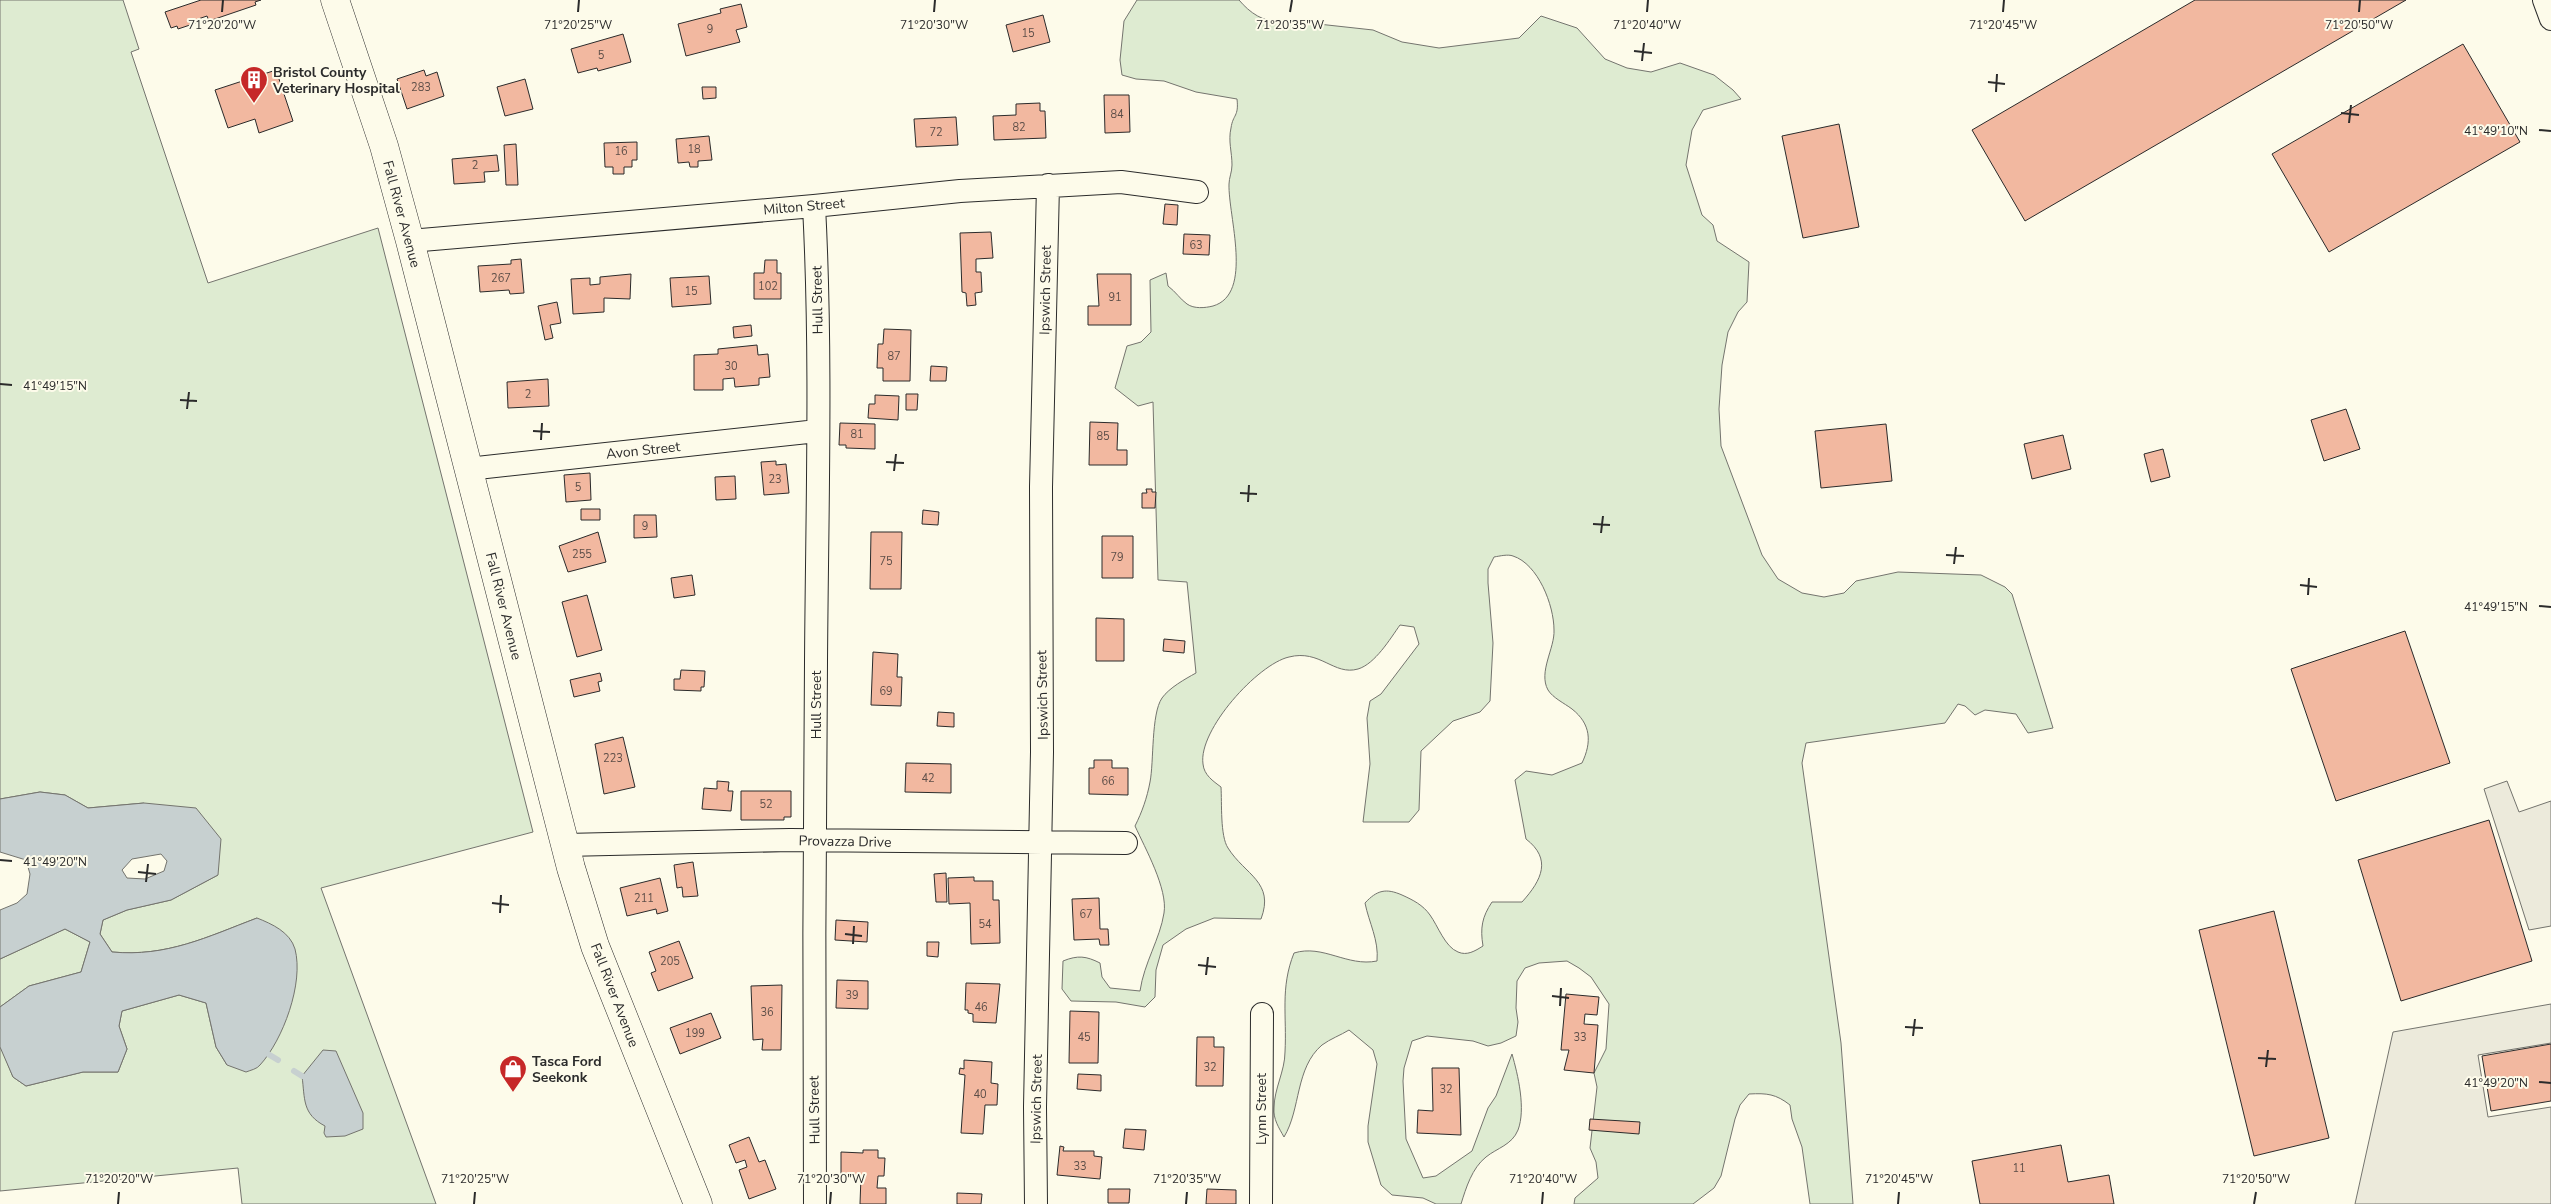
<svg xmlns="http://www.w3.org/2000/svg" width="2551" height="1204" font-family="'Nunito Sans',sans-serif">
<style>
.green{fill:#deebd1;stroke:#74746e}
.parking{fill:#eceadb;stroke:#74746e}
.water{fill:#c7d0d0;stroke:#74746e;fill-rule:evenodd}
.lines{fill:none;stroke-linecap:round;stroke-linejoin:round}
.stream{stroke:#c7d0d0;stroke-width:6}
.building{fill:#f2b8a0;stroke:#2b2b2b}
.minor-casing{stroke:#2b2b2b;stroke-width:24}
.major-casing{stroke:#2b2b2b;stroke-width:29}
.minor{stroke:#fdfbea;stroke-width:22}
.major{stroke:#fdfbea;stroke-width:28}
.ticks{fill:none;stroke:#2b2b2b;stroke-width:2}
.labels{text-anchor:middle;stroke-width:4;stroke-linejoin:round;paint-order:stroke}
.number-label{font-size:11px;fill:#5d4e48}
.poi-label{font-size:14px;font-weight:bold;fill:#2b2b2b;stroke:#fdfbea;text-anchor:start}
.street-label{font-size:14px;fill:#2b2b2b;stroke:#fdfbea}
.ticks-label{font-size:12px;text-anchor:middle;fill:#2b2b2b;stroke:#fdfbea;stroke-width:4;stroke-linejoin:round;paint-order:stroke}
</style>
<rect width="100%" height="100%" fill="#fdfbea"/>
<!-- green -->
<path class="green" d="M0 0H123L139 49 131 52 208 283 378 228 533 832 321 888 436 1204H242L238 1168 0 1191V1045L13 1077 26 1086 83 1072H118L127 1049 119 1026 122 1011 179 995 206 1003 216 1047 227 1065 257 918C207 937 167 957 112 952L100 934 103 920 127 910 171 900 218 875 144 803 88 808 65 795 40 792 0 799Z
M1137 0H1239C1250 13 1263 22 1281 22 1289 22 1292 18 1300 22L1373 30 1402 42 1439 48 1519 38 1541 16 1577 28 1605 59 1627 68 1651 72 1680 63 1714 75 1733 90 1741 99 1703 110 1692 130 1686 165 1702 215 1713 225 1717 241 1749 262 1747 302 1738 312 1728 332 1722 365 1719 409 1721 446 1762 555 1778 579 1802 593 1824 597 1844 593 1856 581 1898 572 1981 575 2005 587 2012 594 2053 728 2028 733 2016 714 1985 710 1975 715 1965 706 1958 704 1945 723 1806 743 1802 763 1841 1043 1853 1204H1810L1802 1147 1792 1119 1790 1105C1776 1094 1767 1093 1749 1094L1740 1105 1735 1119 1721 1176 1714 1188 1693 1204H1574L1575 1198 1598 1178 1596 1162 1590 1148 1597 1087 1594 1073 1606 1049 1609 1004 1591 977 1579 968 1567 961 1539 963 1525 968 1517 981 1516 1008 1518 1022 1516 1036 1501 1043 1488 1046 1473 1041 1427 1036 1412 1041 1404 1068 1403 1081 1406 1139 1423 1178 1436 1176 1472 1151 1488 1108 1496 1096 1512 1054C1518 1075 1526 1109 1518 1130 1512 1145 1497 1148 1486 1157 1472 1168 1466 1188 1461 1204H1436L1423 1198 1392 1195 1381 1185 1368 1142V1126L1377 1064 1373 1050 1349 1030C1341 1035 1330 1039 1322 1045 1295 1068 1301 1109 1284 1137 1279 1128 1273 1119 1274 1108 1274 1089 1285 1071 1285 1052 1287 1016 1280 988 1294 953 1323 944 1347 967 1377 961 1379 940 1369 923 1365 903 1377 890 1386 888 1402 895 1413 900 1423 905 1430 915 1438 926 1445 947 1458 952 1467 956 1475 951 1483 946 1480 928 1482 917 1492 902H1522C1542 880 1552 859 1526 839L1515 780 1526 771 1552 775 1582 763C1592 742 1591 724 1572 709 1564 703 1553 698 1548 690 1538 672 1555 648 1554 630 1554 605 1538 564 1513 556 1508 554 1500 556 1494 557L1488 569V583L1493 643 1490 701 1480 712 1453 721 1421 751 1419 810 1409 822H1363L1370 764 1367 718 1370 701 1381 694 1419 644 1414 627 1400 625C1390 639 1375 664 1358 669 1334 676 1320 649 1289 657 1258 664 1198 730 1203 764 1204 775 1213 781 1221 787 1222 803 1220 836 1228 848 1245 875 1275 882 1261 919L1214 918 1186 929 1163 945 1156 970 1155 997 1145 1007 1116 1002 1071 1001 1062 989 1063 961C1078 955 1086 956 1100 963L1102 977 1110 988 1140 991C1144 963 1160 939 1164 913 1168 889 1145 848 1135 826 1142 812 1147 798 1150 782 1154 762 1151 714 1162 698 1169 688 1185 679 1196 673L1187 582 1158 580 1153 402 1138 406 1115 388 1127 346 1141 342 1151 332 1150 280 1166 273 1168 286C1176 292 1180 299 1187 304 1194 309 1205 308 1213 306 1254 294 1228 216 1229 184 1229 178 1232 172 1232 165 1232 152 1228 141 1231 128 1233 114 1239 117 1237 99L1196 92 1164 81 1136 79 1122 75 1120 60 1124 21Z
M65 929 90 942 81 972 29 986 0 1007V959Z"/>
<!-- parking -->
<path class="parking" d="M2507 781 2519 812 2551 801V926L2529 930 2484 789Z
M2551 1004V1043L2478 1055 2488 1117 2551 1107V1204H2355L2393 1032Z"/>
<!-- water -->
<path class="water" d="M40 792 65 795 88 808 144 803 196 808 221 839 218 875 171 900 127 910 103 920 100 934 112 952C167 957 207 937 257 918 272 924 290 932 295 949 304 983 283 1040 260 1065 257 1069 251 1070 246 1072L227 1065 216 1047 206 1003 179 995 122 1011 119 1026 127 1049 118 1072H83L26 1086 13 1077 0 1047V1007L29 986 81 972 90 942 65 929 0 959V910L17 903 27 894 30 874 26 860 0 852V799ZM161 854 167 861 164 871 145 879 127 878 122 870 132 859Z
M323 1050 336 1051 363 1113V1129L345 1136 326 1137 324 1133 325 1126C302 1114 305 1099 302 1076Z"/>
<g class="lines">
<!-- stream -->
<path class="stream" d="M268 1054 278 1060
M294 1071 302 1076"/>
</g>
<!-- building -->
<path class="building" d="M201 0H261L255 2 256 5 209 21 207 16 198 19 199 22 178 29 177 26 171 28 165 12Z
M2195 0H2406L2025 221 1972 130Z
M741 4 747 27 736 30 740 42 686 56 678 24 721 13 720 9Z
M1043 15 1050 42 1013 52 1006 25Z
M623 34 631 62 598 71 597 68 578 73 571 49Z
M2463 44 2520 142 2329 252 2272 154Z
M276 70 293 121 259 133 255 119 228 128 215 90Z
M424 70 426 76 437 72 444 96 407 109 397 79Z
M525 79 533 109 505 116 497 87Z
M702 87H716V98L703 99Z
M1104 95H1129L1130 132 1105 133Z
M1040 103V111H1045L1046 138 994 140 993 116 1016 115V104Z
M956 117 958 145 916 147 914 119Z
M1839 124 1859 227 1803 238 1782 136Z
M709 136 712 160 698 161V167H690L689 162 678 163 676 139Z
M637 142V160H632V167H624V174H613V167H605L604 143Z
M516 144 518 185H506L504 145Z
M497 155 499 171 484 172 485 182 454 184 452 159Z
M1165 204 1178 205 1177 225 1163 224Z
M991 232 993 258 976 259V272H981L982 292 975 293 976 305 967 306 966 293 962 292 960 233Z
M1184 234 1210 235 1209 255 1183 254Z
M521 259 524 293 510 294 509 290 480 292 478 266 511 264V260Z
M765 260H777V273H781V299H754V273H764Z
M631 274 630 299 604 298V312L573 314 571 279 590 278V285L600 284V277Z
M1097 274H1131V325H1088V306H1099Z
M709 276 711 304 672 307 670 278Z
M557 302 561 323 550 325 553 338 545 340 538 306Z
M751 325 752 336 734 338 733 327Z
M884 329 911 330 910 381H883V368H877L878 344H883Z
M757 345 758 355 768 354 770 377 759 378V385L735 387 734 378 723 379V390H694V355L718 354V349Z
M931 366 947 367 946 381H930Z
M548 379 549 406 508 408 507 382Z
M906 394H918L917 410H906Z
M875 395 899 396 898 420 868 418 869 404H875Z
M2346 409 2360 449 2324 461 2311 420Z
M1090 422 1118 423 1117 450H1127V465H1089Z
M840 423 875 424V449L846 448V445H839Z
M1886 424 1892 481 1821 488 1815 431Z
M2063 435 2071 469 2032 479 2024 444Z
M2163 449 2170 477 2151 482 2144 454Z
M776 461V465L786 464 789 493 764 495 761 462Z
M590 473 591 500 566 502 564 475Z
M735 476 736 499 716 500 715 477Z
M1146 489H1152V492H1156L1155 508H1142V493H1147Z
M581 509H600V520H581Z
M923 510 939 512 938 525 922 524Z
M634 515H656L657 537 634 538Z
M598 532 606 562 568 572 559 546Z
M871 532H902L901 589H870Z
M1102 536H1133V578H1102Z
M692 575 695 595 674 598 671 578Z
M587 595 602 650 577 657 562 602Z
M1096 618 1124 619V661H1096Z
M2405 631 2450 763 2336 801 2291 669Z
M1164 639 1185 641 1184 653 1163 651Z
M873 652 898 654 897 677H902L901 706 871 705Z
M681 670 705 671 704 687H701V691L674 690V679H680Z
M600 673 602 681 598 682 600 691 574 697 570 680Z
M938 712 954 713V727L937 726Z
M623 737 635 787 604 794 595 744Z
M1094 760H1112V768H1128V795L1089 794V768H1094Z
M906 763 951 764V793L905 792Z
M717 781 729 782 728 791H733L731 811 702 809 704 788 717 789Z
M741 791H791V817H784V820H741Z
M2489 820 2532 961 2401 1001 2358 860Z
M693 862 698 896 683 897 682 887 677 888 674 865Z
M946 873 947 902H936L934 874Z
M974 877V881H993V900H999L1000 943 971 944 970 903 949 904 948 878Z
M660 878 668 911 657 914 656 909 627 916 620 888Z
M1099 898 1100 929H1108L1109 945H1100L1099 939 1074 940 1072 899Z
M2274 911 2329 1138 2254 1156 2199 930Z
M836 920 868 922 867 942 835 940Z
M679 941 693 978 658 991 651 973 656 971 649 952Z
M927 942H939L938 957 927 956Z
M837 980 868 981V1009L836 1008Z
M966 983 1000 984 996 1023 973 1022V1014L968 1013V1010H965Z
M782 985 781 1050H762L763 1039 753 1040 751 986Z
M1566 994 1599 997 1597 1015 1585 1014 1584 1024 1598 1025 1594 1073 1564 1070 1569 1050H1561Z
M1070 1011 1099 1012 1098 1063H1069Z
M711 1013 721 1038 680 1054 670 1028Z
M1197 1037H1214V1047H1224L1223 1086H1196Z
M2551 1044V1101L2491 1111 2482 1056Z
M964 1060 992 1062 991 1083 998 1084 997 1105H985L983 1134 961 1133 965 1075 959 1074 960 1068 964 1069Z
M1432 1068H1459L1461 1135 1417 1133 1418 1110 1433 1111Z
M1078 1074 1101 1075V1091L1077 1089Z
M1590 1119 1640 1122 1639 1134 1589 1130Z
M1125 1129 1146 1130 1144 1150 1123 1148Z
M749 1137 759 1162 765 1160 776 1189 749 1199 739 1170 747 1167 745 1160 736 1163 729 1145Z
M2061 1145 2068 1182 2109 1175 2114 1204H1980L1972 1161Z
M1060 1146 1064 1147 1063 1151H1094V1156L1102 1157 1100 1179 1057 1175Z
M863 1150H878V1158H885L884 1176H878L877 1188H886V1204H860L861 1176 841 1175V1152L863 1153Z
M1108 1189H1130L1129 1203H1108Z
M1207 1189 1236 1190V1204H1206Z
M957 1193 982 1194 981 1204H957Z"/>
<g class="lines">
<defs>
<path id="minor" d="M2544 0 2551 19
M814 206C822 358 817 510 816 662 814 843 814 1023 815 1204
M410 241 814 206 960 191 1121 182 1197 192
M468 469 817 431
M565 845 790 840 1126 843
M1036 1204 1035 1107 1042 752 1041 487 1048 185
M1261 1204 1262 1014"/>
<path id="major" d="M335 0 384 146 410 241 571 868 595 946 698 1204"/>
</defs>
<!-- minor casing -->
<use href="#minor" class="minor-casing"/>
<!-- major casing -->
<use href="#major" class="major-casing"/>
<!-- minor -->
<use href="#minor" class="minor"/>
<!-- major -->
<use href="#major" class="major"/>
</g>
<!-- ticks -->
<path class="ticks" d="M222 12 223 0M578 12 579 0M934 12 935 0M1290 12 1292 0M1647 12 1648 0M2003 12 2004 0M2359 12 2360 0M1634 51 1652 53M1642 61 1644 43M1988 82 2005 84M1996 92 1997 74M2341 113 2359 115M2349 123 2351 105M2539 130 2551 131M0 384 12 385M180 400 197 401M187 409 189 392M533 431 550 432M541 440 542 423M886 462 904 463M894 471 896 454M1240 493 1257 494M1248 502 1249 485M1593 524 1610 525M1601 533 1603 516M1946 555 1964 556M1954 564 1956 547M2300 585 2317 587M2308 595 2309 578M2539 606 2551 607M0 860 12 861M138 872 156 874M146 882 148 864M492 903 509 905M500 913 501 895M845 934 862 936M853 944 854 926M1198 965 1216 967M1206 975 1208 957M1552 996 1569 998M1560 1006 1561 988M1905 1027 1923 1028M1913 1036 1915 1019M2258 1058 2276 1059M2266 1067 2268 1050M2539 1082 2551 1083M118 1204 119 1192M474 1204 475 1192M830 1204 831 1192M1186 1204 1187 1192M1542 1204 1543 1192M1898 1204 1899 1192M2254 1204 2256 1192"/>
<!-- icons -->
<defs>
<symbol id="building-pin" viewBox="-11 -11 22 30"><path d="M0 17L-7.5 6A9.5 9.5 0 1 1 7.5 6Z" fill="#c62828" stroke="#fdfbea"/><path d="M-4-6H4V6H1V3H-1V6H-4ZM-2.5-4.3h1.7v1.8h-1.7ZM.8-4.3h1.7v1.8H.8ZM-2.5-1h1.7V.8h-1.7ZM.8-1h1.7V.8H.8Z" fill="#fff"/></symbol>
<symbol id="shop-pin" viewBox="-11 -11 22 30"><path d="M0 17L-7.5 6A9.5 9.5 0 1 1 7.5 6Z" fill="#c62828" stroke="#fdfbea"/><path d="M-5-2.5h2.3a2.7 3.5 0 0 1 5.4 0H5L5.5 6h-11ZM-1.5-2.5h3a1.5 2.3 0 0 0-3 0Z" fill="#fff"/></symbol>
</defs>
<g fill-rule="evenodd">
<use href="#building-pin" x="238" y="64" width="32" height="43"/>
<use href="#shop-pin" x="497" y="1053" width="32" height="43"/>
</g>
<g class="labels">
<!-- number labels -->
<g class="number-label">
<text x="710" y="33">9</text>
<text x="1028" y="37">15</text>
<text x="601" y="59">5</text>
<text x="421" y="91">283</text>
<text x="1117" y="118">84</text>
<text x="1019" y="131">82</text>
<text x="936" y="136">72</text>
<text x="694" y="153">18</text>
<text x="621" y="155">16</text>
<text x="475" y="169">2</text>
<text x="1196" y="249">63</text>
<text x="501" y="282">267</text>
<text x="768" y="290">102</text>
<text x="691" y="295">15</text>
<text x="1115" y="301">91</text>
<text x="894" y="360">87</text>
<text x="731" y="370">30</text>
<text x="528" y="398">2</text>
<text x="857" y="438">81</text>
<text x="1103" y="440">85</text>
<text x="775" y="483">23</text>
<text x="578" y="491">5</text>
<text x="645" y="530">9</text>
<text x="582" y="558">255</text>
<text x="1117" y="561">79</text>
<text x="886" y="565">75</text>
<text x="886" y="695">69</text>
<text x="613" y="762">223</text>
<text x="928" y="782">42</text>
<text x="1108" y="785">66</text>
<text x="766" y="808">52</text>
<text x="644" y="902">211</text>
<text x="1086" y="918">67</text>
<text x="985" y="928">54</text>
<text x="670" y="965">205</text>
<text x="852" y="999">39</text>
<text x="981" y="1011">46</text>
<text x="767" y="1016">36</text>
<text x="695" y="1037">199</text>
<text x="1084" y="1041">45</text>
<text x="1580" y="1041">33</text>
<text x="1210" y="1071">32</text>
<text x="1446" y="1093">32</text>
<text x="980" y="1098">40</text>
<text x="1080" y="1170">33</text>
<text x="2019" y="1172">11</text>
</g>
<!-- poi labels -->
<g class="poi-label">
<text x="273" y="77">Bristol County<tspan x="273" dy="16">Veterinary Hospital</tspan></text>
<text x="532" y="1066">Tasca Ford<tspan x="532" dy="16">Seekonk</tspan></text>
</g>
<!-- street labels -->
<g class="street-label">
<text transform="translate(804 206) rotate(-5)" y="5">Milton Street</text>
<text transform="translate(402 214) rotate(75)" y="5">Fall River Avenue</text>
<text transform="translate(1045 290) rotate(-89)" y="5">Ipswich Street</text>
<text transform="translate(817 300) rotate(-91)" y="5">Hull Street</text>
<text transform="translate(643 450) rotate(-6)" y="5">Avon Street</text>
<text transform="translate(504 606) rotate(76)" y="5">Fall River Avenue</text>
<text transform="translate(1042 695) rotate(-91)" y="5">Ipswich Street</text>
<text transform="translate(816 705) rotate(-90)" y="5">Hull Street</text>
<text transform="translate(845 841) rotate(1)" y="5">Provazza Drive</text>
<text transform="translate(615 995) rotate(69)" y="5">Fall River Avenue</text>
<text transform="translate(1036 1099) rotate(-89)" y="5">Ipswich Street</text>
<text transform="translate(1261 1109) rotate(-90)" y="5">Lynn Street</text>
<text transform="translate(814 1110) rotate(-91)" y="5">Hull Street</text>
</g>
</g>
<g class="ticks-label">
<text x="222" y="29">71°20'20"W</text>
<text x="578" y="29">71°20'25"W</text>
<text x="934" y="29">71°20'30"W</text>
<text x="1290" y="29">71°20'35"W</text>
<text x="1647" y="29">71°20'40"W</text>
<text x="2003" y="29">71°20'45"W</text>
<text x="2359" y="29">71°20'50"W</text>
<text x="2496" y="135">41°49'10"N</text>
<text x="55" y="390">41°49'15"N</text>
<text x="2496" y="611">41°49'15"N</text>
<text x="55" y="866">41°49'20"N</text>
<text x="2496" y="1087">41°49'20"N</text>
<text x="119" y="1183">71°20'20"W</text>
<text x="475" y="1183">71°20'25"W</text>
<text x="831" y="1183">71°20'30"W</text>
<text x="1187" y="1183">71°20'35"W</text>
<text x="1543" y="1183">71°20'40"W</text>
<text x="1899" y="1183">71°20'45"W</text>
<text x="2256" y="1183">71°20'50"W</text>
</g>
</svg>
